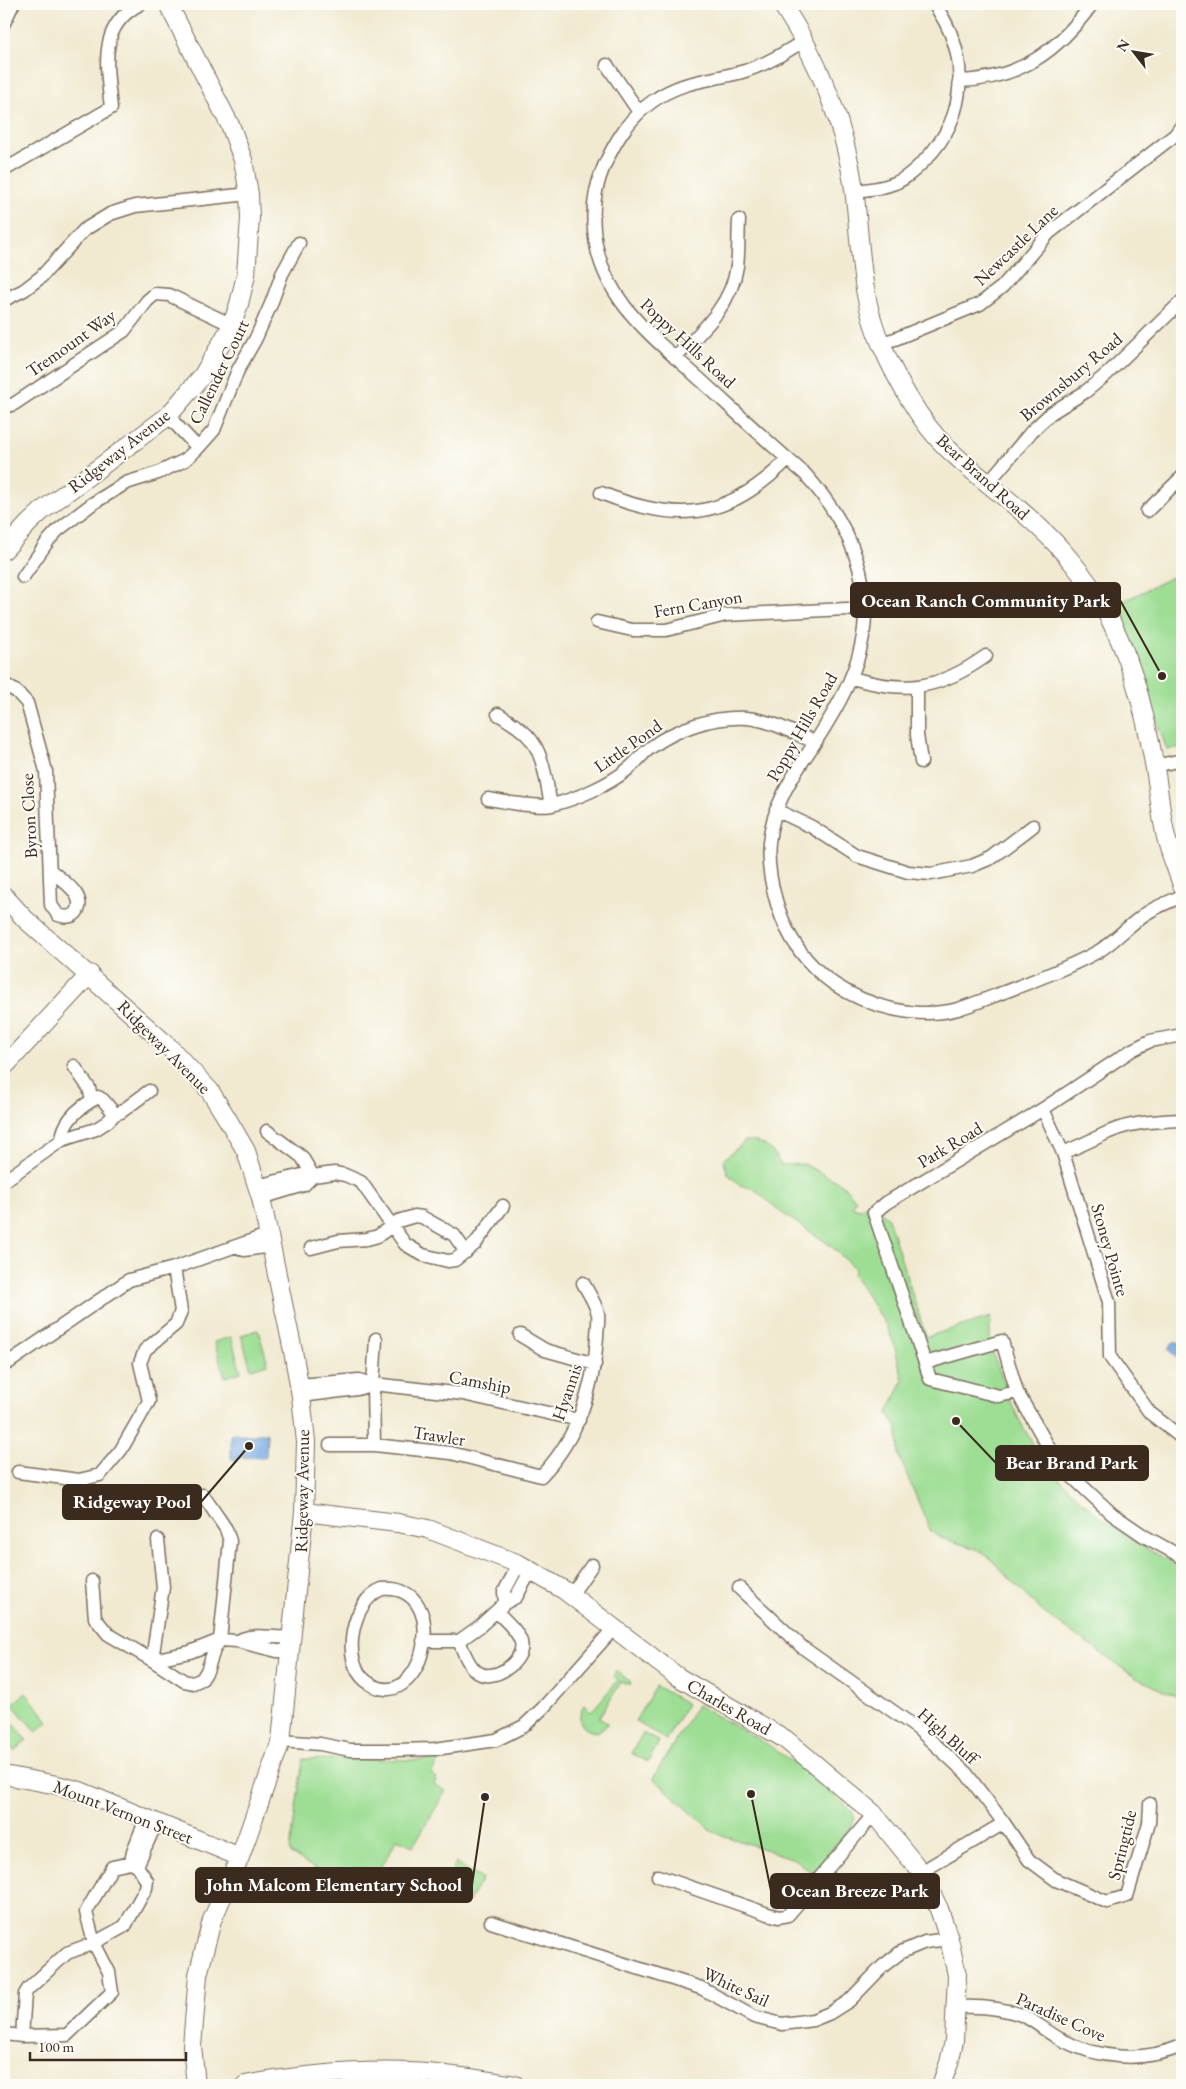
<svg xmlns="http://www.w3.org/2000/svg" width="1186" height="2089" font-family="'EB Garamond',serif">
<style>
.green{fill:#9ede94;stroke:#6c8459}
.water{fill:#77a9e3;stroke:#596a80}
.lines{fill:none;stroke-linecap:round;stroke-linejoin:round}
.street-casing{stroke:#7b6d5d;stroke-width:15}
.secondary-casing{stroke:#7b6d5d;stroke-width:20}
.street{stroke:#fff;stroke-width:12}
.secondary{stroke:#fff;stroke-width:18}
.labels{text-anchor:middle;stroke-width:4;stroke-linejoin:round;paint-order:stroke}
.street-label{font-size:18px;fill:#3b2a1e;stroke:#fdfcf7}
.leader{fill:none;stroke:#3b2a1e;stroke-width:2}
.callout-dot{fill:#3b2a1e;stroke:#fdfcf7;stroke-width:2}
.callout{fill:#3b2a1e;stroke:#3b2a1e;stroke-width:2}
.callout-label{font-size:19px;text-anchor:middle;font-weight:bold;fill:#fff}
</style>
<rect width="100%" height="100%" fill="#fdfcf7"/>
<filter id="ink" filterUnits="userSpaceOnUse"><feTurbulence type="fractalNoise" baseFrequency=".02" numOctaves="2"/><feDisplacementMap in="SourceGraphic" scale="10" xChannelSelector="R" yChannelSelector="G"/><feConvolveMatrix kernelMatrix="1 2 1 2 8 2 1 2 1" color-interpolation-filters="sRGB"/></filter>
<filter id="wash" filterUnits="userSpaceOnUse"><feTurbulence type="fractalNoise" baseFrequency=".0096" numOctaves="4" result="noise"/><feDisplacementMap in="SourceGraphic" scale="20" xChannelSelector="R" yChannelSelector="G"/><feGaussianBlur stdDeviation="1.12" result="paint"/><feColorMatrix in="noise" values="0 0 0 0 0 0 0 0 0 0 0 0 0 0 0 0 0 1.4 0 .05"/><feComposite in="paint" operator="in"/></filter>
<g filter="url(#wash)">
<rect width="100%" height="100%" fill="#f1ead1"/>
<!-- green -->
<path class="green" d="M1182 572V747L1167 750 1116 605Z
M745 1141C765 1141 771 1148 781 1165L804 1164 842 1184 856 1200 852 1206 859 1209 871 1203 888 1218 926 1337 991 1317C987 1345 995 1358 1004 1383 1032 1469 1103 1530 1182 1567V1699L1136 1678 1044 1613 1028 1598 990 1558 977 1549 938 1537 930 1530 899 1456 898 1430 888 1413 903 1380 894 1344 886 1325 853 1275 855 1269 830 1245 782 1213 754 1189 740 1185 728 1174 723 1160Z
M258 1330 268 1364 251 1369 241 1335Z
M231 1337 241 1372 225 1377 214 1342Z
M615 1671H617L631 1682 630 1685 621 1682 599 1718 607 1723V1725L597 1732C581 1731 575 1719 584 1705L591 1712 618 1680 614 1676Z
M656 1686 687 1704 666 1740 635 1721Z
M26 1693 49 1721 36 1732 12 1704Z
M697 1705 767 1744 808 1773 852 1811 855 1818 852 1825 812 1873 794 1859 713 1832 653 1778Z
M4 1712 27 1740 14 1751 4 1739Z
M643 1733 659 1742 648 1762 631 1753Z
M440 1758 431 1774 437 1778 434 1784 446 1791 413 1846 397 1839 374 1880 370 1879 365 1888 371 1892 366 1900 291 1854 290 1850 303 1759 421 1760Z
M456 1863 482 1879 468 1903 442 1887Z"/>
<!-- water -->
<path class="water" d="M1178 1342 1182 1345V1369L1179 1364 1180 1362 1169 1349 1172 1344Z
M233 1433H237V1435H256L257 1433H265L267 1434 266 1456 263 1458 238 1457V1460H233L231 1458V1436Z"/>
</g>
<g filter="url(#ink)">
<g class="lines">
<defs>
<path id="street" d="M4 23 13 4
M805 40C786 52 767 64 745 71 712 81 684 79 653 101 629 118 616 140 604 166 595 187 592 207 594 229 599 300 656 339 705 384 738 414 771 445 805 474 840 513 865 559 865 612 865 661 840 704 814 744 794 774 772 805 769 843 767 864 771 884 777 904 787 937 805 964 834 984 868 1007 917 1020 958 1009 974 1004 991 997 1007 991 1038 979 1070 967 1099 951 1113 942 1123 931 1136 921 1149 909 1167 903 1182 896
M607 65 639 112
M959 81C1020 79 1058 51 1092 4
M4 170 111 108C107 68 97 26 140 4
M854 191C867 190 883 188 895 183 906 179 917 168 925 160 969 115 970 54 934 4
M4 300 24 290 41 277 84 230 110 214 135 206 249 194
M880 343 895 339 980 304 1002 287 1049 233 1175 135 1182 125
M675 358C701 332 732 305 737 266 739 251 738 235 739 220
M4 407 14 404 124 331 147 301 155 294 169 295 232 325
M168 416 198 448
M987 484 1032 431 1051 413 1085 392 1107 374 1182 301
M601 493C677 524 728 520 788 459
M1147 511 1182 477
M23 577 48 541 58 530 92 504 126 483 158 473 185 460 198 448 214 430 238 370 256 338 271 304 282 274 299 243
M597 622 632 630H666L726 615 846 609 865 611
M852 678C906 694 940 689 986 656
M4 684 17 692 27 703 46 771 51 905 58 915C64 917 71 918 76 913 89 896 60 879 50 870
M917 688V735L921 762
M498 714C508 720 518 726 527 735 544 752 546 782 551 805
M1155 766 1182 760
M488 799C506 802 534 808 552 805 576 799 609 785 628 769 636 763 642 754 650 748 677 728 714 716 747 718 771 720 793 733 815 742
M776 810 812 827 857 856 908 872 931 874 972 866 991 858 1033 826
M74 1066 89 1088 92 1100
M1043 1109 1063 1153 1109 1302 1110 1357 1150 1413 1182 1438
M115 1114 121 1112 149 1091
M267 1131 302 1157 313 1176
M1063 1153C1079 1146 1094 1139 1109 1132 1132 1122 1158 1121 1182 1120
M4 1181 62 1140 96 1129 107 1122 115 1114 103 1100 98 1097C81 1106 63 1119 62 1140
M257 1186 302 1175 313 1176 334 1173 345 1175 361 1182 405 1244 423 1255 448 1261 455 1260 475 1244 503 1206
M261 1198 304 1185 313 1176
M236 1246 244 1250 272 1246
M311 1248 338 1241 367 1239 378 1236 398 1221 415 1216 422 1217 454 1235 466 1252
M520 1335 545 1350 595 1364
M8 1363 129 1280 174 1268
M925 1363 874 1213 886 1203 1043 1109 1132 1050 1150 1041 1182 1035
M299 1385 359 1380 373 1384 463 1394 579 1420
M1017 1392 999 1396 930 1379 925 1363 1002 1341 1017 1392 1048 1446 1065 1470 1112 1514 1144 1536 1182 1557
M301 1396 357 1389 373 1384
M330 1445H374L451 1453 541 1476C577 1439 594 1389 597 1337 597 1330 599 1321 598 1314 596 1304 588 1292 583 1283
M374 1445 373 1384 376 1339
M18 1472 79 1480 100 1475 121 1450 149 1401 140 1363 145 1350 176 1324 181 1311 174 1268 270 1234
M158 1540 163 1587 152 1660 184 1681 193 1683 202 1679 207 1671 214 1650 220 1640 230 1541 226 1529 203 1495
M92 1581 95 1618 108 1634 152 1660 190 1652 220 1640 237 1641 277 1651H291
M739 1588 802 1647 918 1729 966 1773 1004 1823 1029 1860 1056 1880 1107 1902 1127 1896 1149 1823 1150 1804
M382 1589C456 1582 422 1724 366 1681 340 1661 352 1600 382 1589Z
M571 1595 592 1565
M505 1603 504 1592 519 1564
M242 1639C257 1633 275 1639 292 1637
M423 1641H459L480 1626 505 1603 516 1597 531 1570
M459 1641C463 1650 468 1665 476 1671 492 1685 526 1661 521 1642 518 1631 505 1620 497 1612
M281 1741 320 1744 350 1750H396L435 1749 496 1740 524 1726 543 1708 614 1628
M131 1863 137 1866 147 1881 146 1888 125 1926 94 1943 86 1912 112 1867Z
M131 1863 133 1851 146 1819
M137 1866 156 1823
M921 1872 1004 1823
M658 1876 768 1914 779 1917 788 1915 874 1814
M491 1922 701 1988 754 2017 782 2024 813 2020 830 2013 849 2001 883 1966 901 1952 925 1942 949 1939
M955 2007C978 2006 1002 2007 1024 2016 1036 2022 1047 2032 1060 2039 1098 2059 1141 2063 1182 2046
M4 2034 22 2036 67 2035 112 1992 109 1972 94 1943 67 1953 28 1989 25 1994 22 2036"/>
<path id="secondary" d="M782 4C819 61 844 121 854 189 861 241 859 297 882 346 896 378 920 422 946 447 976 476 1011 500 1041 529 1061 547 1087 579 1101 603 1130 652 1144 707 1154 763 1159 788 1160 813 1166 837 1170 854 1177 869 1182 885
M4 550 29 523 43 510 168 416 203 375 232 325 239 304 246 275 250 218 249 194 243 160 231 127 168 4
M4 896 25 919 168 1046 210 1091 228 1120 246 1151 261 1198 293 1351 301 1396 306 1442 304 1512 281 1741 240 1857 212 1920 198 1975 192 2046 196 2085
M4 1067 90 974
M304 1512 398 1523 428 1529 519 1564 564 1590 678 1677 785 1739 874 1814 921 1872 939 1909 949 1939 957 1975 954 2041 949 2063 941 2085
M4 1775 57 1785 80 1791 240 1857
M245 2085C312 2073 386 2067 454 2076 475 2078 495 2082 515 2085"/>
</defs>
<!-- street casing -->
<use href="#street" class="street-casing"/>
<!-- secondary casing -->
<use href="#secondary" class="secondary-casing"/>
<!-- street -->
<use href="#street" class="street"/>
<!-- secondary -->
<use href="#secondary" class="secondary"/>
</g>
</g>
<g class="labels">
<!-- street labels -->
<g class="street-label">
<text transform="translate(1016 245) rotate(-44)" y="6">Newcastle Lane</text>
<text transform="translate(71 343) rotate(-35)" y="6">Tremount Way</text>
<text transform="translate(688 343) rotate(43)" y="6">Poppy Hills Road</text>
<text transform="translate(219 372) rotate(-64)" y="6">Callender Court</text>
<text transform="translate(1071 377) rotate(-40)" y="6">Brownsbury Road</text>
<text transform="translate(119 451) rotate(-38)" y="6">Ridgeway Avenue</text>
<text transform="translate(983 477) rotate(42)" y="6">Bear Brand Road</text>
<text transform="translate(698 604) rotate(-10)" y="6">Fern Canyon</text>
<text transform="translate(802 727) rotate(-60)" y="6">Poppy Hills Road</text>
<text transform="translate(628 746) rotate(-35)" y="6">Little Pond</text>
<text transform="translate(29 816) rotate(-93)" y="6">Byron Close</text>
<text transform="translate(164 1047) rotate(45)" y="6">Ridgeway Avenue</text>
<text transform="translate(950 1145) rotate(-31)" y="6">Park Road</text>
<text transform="translate(1110 1250) rotate(74)" y="6">Stoney Pointe</text>
<text transform="translate(480 1382) rotate(11)" y="6">Camship</text>
<text transform="translate(567 1392) rotate(-71)" y="6">Hyannis</text>
<text transform="translate(439 1436) rotate(9)" y="6">Trawler</text>
<text transform="translate(302 1491) rotate(-89)" y="6">Ridgeway Avenue</text>
<text transform="translate(729 1707) rotate(30)" y="6">Charles Road</text>
<text transform="translate(948 1736) rotate(42)" y="6">High Bluff</text>
<text transform="translate(123 1812) rotate(21)" y="6">Mount Vernon Street</text>
<text transform="translate(1122 1845) rotate(-76)" y="6">Springtide</text>
<text transform="translate(736 1987) rotate(25)" y="6">White Sail</text>
<text transform="translate(1061 2017) rotate(24)" y="6">Paradise Cove</text>
</g>
</g>
<!-- callouts -->
<path class="leader" d="M1162 676L1120 600M956 1421L996 1463M249 1446L201 1502M485 1797L472 1885M751 1794L771 1891"/>
<g class="callout-dot">
<circle cx="1162" cy="676" r="5"/>
<circle cx="956" cy="1421" r="5"/>
<circle cx="249" cy="1446" r="5"/>
<circle cx="485" cy="1797" r="5"/>
<circle cx="751" cy="1794" r="5"/>
</g>
<g class="callout">
<rect x="851" y="583" width="269" height="34" rx="5"/>
<rect x="996" y="1446" width="152" height="34" rx="5"/>
<rect x="63" y="1485" width="138" height="34" rx="5"/>
<rect x="196" y="1868" width="276" height="34" rx="5"/>
<rect x="771" y="1874" width="168" height="34" rx="5"/>
</g>
<g class="callout-label">
<text x="986" y="607">Ocean Ranch Community Park</text>
<text x="1072" y="1469">Bear Brand Park</text>
<text x="132" y="1508">Ridgeway Pool</text>
<text x="334" y="1891">John Malcom Elementary School</text>
<text x="855" y="1897">Ocean Breeze Park</text>
</g>
<!-- margin -->
<rect width="1186" height="2089" fill="none" stroke="#fdfcf7" stroke-width="20"/>
<!-- north arrow -->
<g transform="translate(1134 52) rotate(301)" stroke="#fdfcf7" stroke-width="4" paint-order="stroke">
<path d="M0-4L9 19L0 12L-9 19Z" fill="#3b2a1e"/>
<text y="-8" font-size="14" font-weight="bold" text-anchor="middle" fill="#3b2a1e">N</text>
</g>
<!-- scale -->
<path d="M30 2052v8h156v-8" fill="none" stroke="#3b2a1e" stroke-width="2.5"/>
<text x="38" y="2052" font-size="15" fill="#3b2a1e" stroke="#fdfcf7" stroke-width="4" paint-order="stroke">100 m</text>
</svg>
